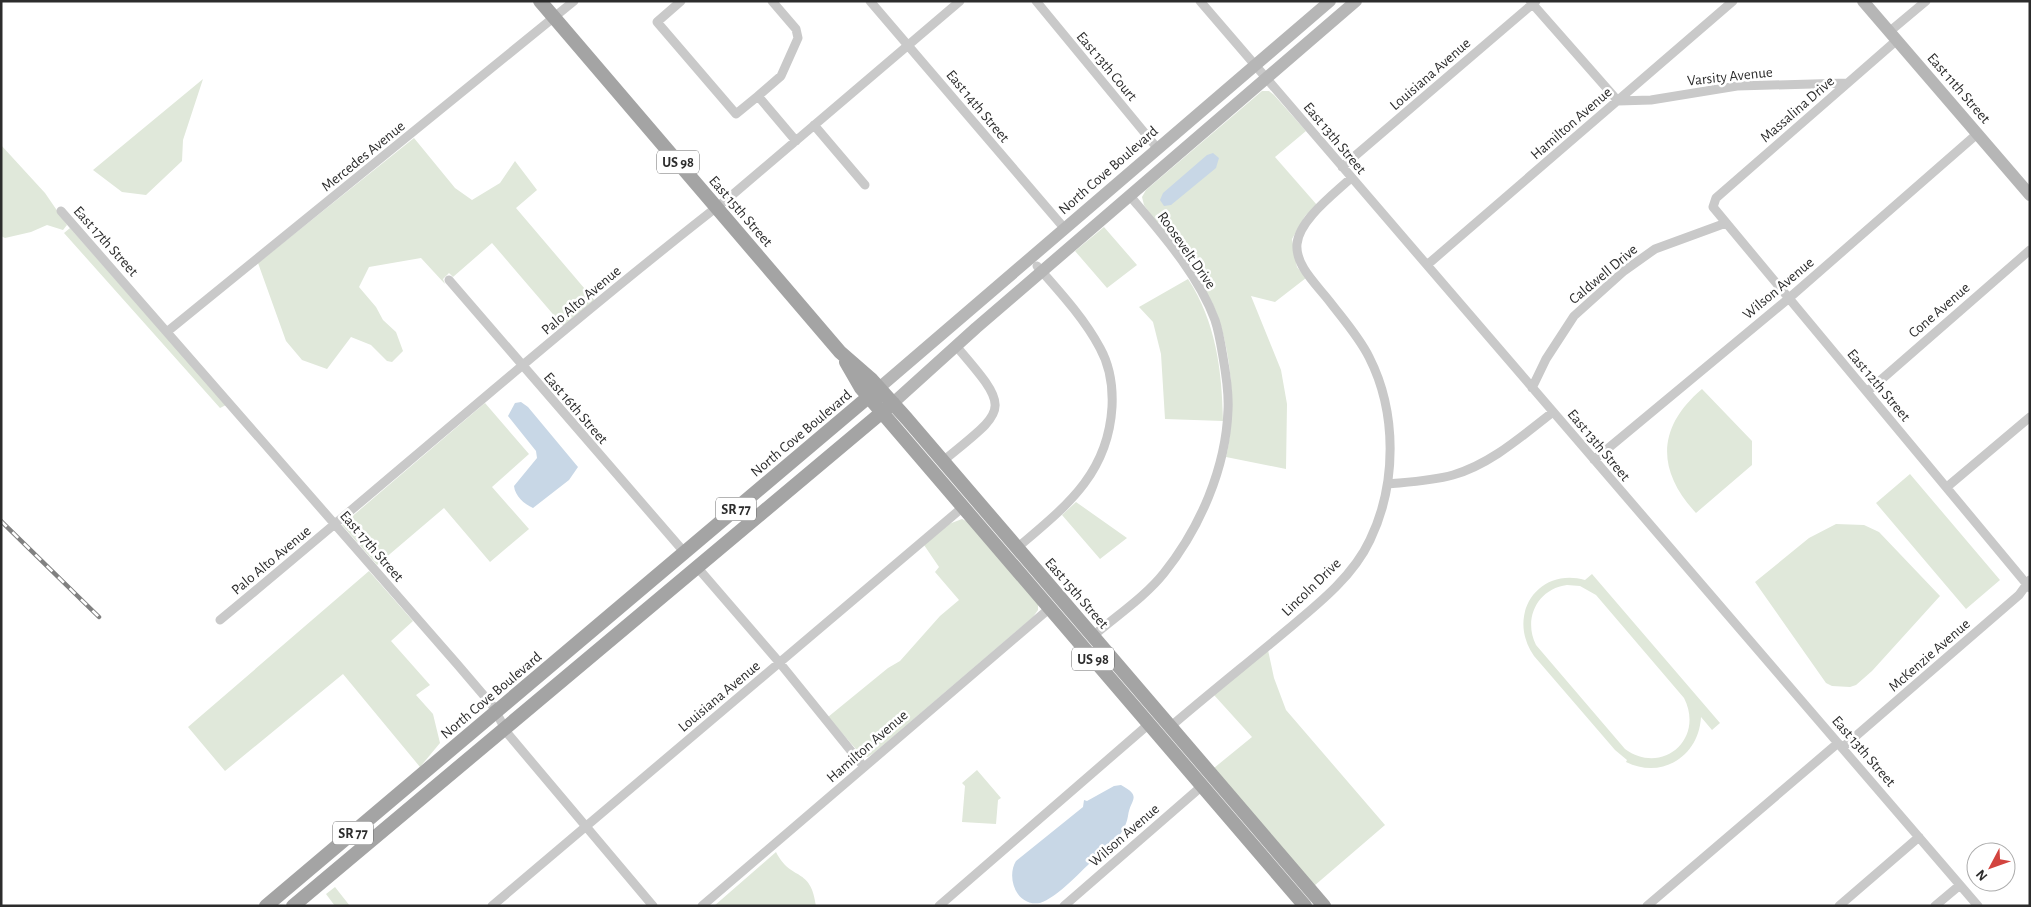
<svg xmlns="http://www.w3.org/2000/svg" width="2031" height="907" font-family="'Alegreya Sans',sans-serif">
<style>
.green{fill:#e0e8da;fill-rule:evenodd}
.water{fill:#c8d7e6}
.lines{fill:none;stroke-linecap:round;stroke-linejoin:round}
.minor{stroke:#c9c9c9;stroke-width:9}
.secondary{stroke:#b6b6b6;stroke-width:12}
.primary{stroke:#a4a4a4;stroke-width:14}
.rail-casing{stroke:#818181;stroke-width:4.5}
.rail{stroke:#fff;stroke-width:2.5;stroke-dasharray:8;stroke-linecap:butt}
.labels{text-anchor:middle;stroke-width:5;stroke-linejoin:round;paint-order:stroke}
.shield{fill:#fff;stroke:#6b6b6b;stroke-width:1}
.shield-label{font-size:14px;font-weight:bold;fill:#2c2c2c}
.street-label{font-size:15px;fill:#2c2c2c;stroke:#fff}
</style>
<rect width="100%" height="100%" fill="#fff"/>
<!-- green -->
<path class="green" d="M203 79 183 140 182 161 146 195 122 192 93 170Z
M1262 91H1269L1274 95 1306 131 1275 157 1317 205 1305 216 1292 239 1297 267 1306 278 1275 302 1251 296 1281 370 1287 404 1286 469 1226 457C1237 410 1232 346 1212 302L1144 205 1142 197 1146 190Z
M414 138 455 188 472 200 500 183 515 161 537 190 516 208 596 302 564 327 492 243 453 277 449 273 443 279 445 284 421 258 369 267 359 287 376 307 383 320 396 332 403 351 392 362 387 361 371 345 351 337 327 369 302 360 286 341 258 263Z
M1 145 45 193 67 225 63 230 47 225 31 232 5 238 1 236Z
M1104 227 1137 265 1107 288 1075 251Z
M70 228 226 405 220 408 64 233Z
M1188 279C1216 322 1222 370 1223 421L1165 419 1161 354 1153 322 1139 307Z
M1702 389 1752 441V465L1696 513C1657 471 1656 428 1702 389Z
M485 403 529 454 492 487 529 529 490 562 444 508 377 565 342 525Z
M1910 474 2000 580 1966 609 1876 503Z
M1076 502 1127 538 1100 559 1062 515Z
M962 519 968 522 1038 604V610L1033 617 874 753 868 757 862 756 828 717 888 668 900 661 940 616 959 600 935 572 939 567 924 545 949 524Z
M1836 524 1864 525 1879 532 1940 596 1872 671 1856 685 1850 687 1832 686 1826 683 1755 582 1809 538Z
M369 571 413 621 391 641 430 685 416 695 433 714 440 743 420 767 343 674 225 771 188 727Z
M1592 574 1720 723 1712 730 1701 717C1699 756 1662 780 1626 762L1627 760 1615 750 1534 656C1506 616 1537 567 1585 580ZM1567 585 1580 586 1596 595 1684 698C1705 739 1662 776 1625 749L1536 645C1523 619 1537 589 1567 585Z
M1268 650 1274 678 1286 710 1385 825 1314 886 1214 768 1252 737 1214 695Z
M977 770 1001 798 998 800 996 824 962 822 965 786 962 783Z
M776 852C791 882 811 866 816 906H714Z
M335 887 350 906H335L326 894Z"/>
<!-- water -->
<path class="water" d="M1213 153 1219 158 1216 168 1171 205 1164 206 1160 200 1163 193 1207 155Z
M521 402 528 407 578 467 569 480 533 508C524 504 515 496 514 486L537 458 536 451 508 416 515 403Z
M1121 785C1143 797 1130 799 1128 816 1124 839 1104 849 1088 865 1075 877 1057 897 1040 903 1016 907 1006 877 1016 861L1083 807 1084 800 1087 801 1114 786Z"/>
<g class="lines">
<!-- minor -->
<path class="minor" d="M681 1 657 22 736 114 758 96 796 141
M870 1 1065 229
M1036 1 1158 149
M1200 1 1978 906
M1530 1 1618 101 1651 100 1737 86 1847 83
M1889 32 1926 1
M1897 40 1716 198 1713 207 2030 588
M758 96 781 76 798 38 796 29 772 1
M814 125 865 185
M1342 167 1536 1
M61 211 457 664 492 705 508 734 653 906
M1427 265 1733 1
M449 280 685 553
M168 331 574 1
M1532 388 1546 359 1574 316 1624 271 1655 249 1726 223
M1867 392 2030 250
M1594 460 1788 299 1977 134
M943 461C1007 408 1013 412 956 346
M1388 484C1409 482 1431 481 1453 475 1491 464 1522 436 1553 412
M1947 487 2030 417
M1017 548C1065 507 1108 475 1112 407 1113 387 1110 366 1100 348 1084 318 1059 291 1037 266
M697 567 779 662 864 767
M220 620C391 479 556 332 731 196L960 1
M1093 636C1116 616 1145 597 1164 573 1200 528 1226 468 1228 410 1229 393 1226 374 1223 357 1221 345 1219 332 1215 320 1198 274 1161 233 1130 196
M1170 727C1205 697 1240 669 1275 640 1309 611 1351 581 1370 540 1397 484 1397 412 1369 357 1359 337 1343 319 1330 302 1318 286 1295 266 1297 244 1299 220 1334 194 1351 178
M1842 748 2019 595 2030 580
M492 906 963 507
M702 906 1050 608
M939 906 1149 724
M1064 906 1202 786
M1647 906 1838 743
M1839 906 1919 837
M1935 906 1960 885"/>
<!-- secondary -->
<path class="secondary" d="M1863 1 2030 195
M879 388 1330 1
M893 403 976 328 1356 1"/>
<!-- primary -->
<path class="primary" d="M540 1 840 352 871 379 907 419 1324 906
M846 362 861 388 1305 906
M266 906 879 388
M293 906 893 403"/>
<defs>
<path id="rail" d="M1 521 99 617"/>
</defs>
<!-- rail casing -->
<use href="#rail" class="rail-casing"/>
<!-- rail -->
<use href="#rail" class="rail"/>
</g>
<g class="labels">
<!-- shield labels -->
<g class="shield">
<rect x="657" y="150.5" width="42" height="23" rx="4"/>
<rect x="716" y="497.5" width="40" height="23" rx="4"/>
<rect x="1072" y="647.5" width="42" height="23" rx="4"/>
<rect x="333" y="821.5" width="40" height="23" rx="4"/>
</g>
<g class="shield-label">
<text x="678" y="167">US 98</text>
<text x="736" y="514">SR 77</text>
<text x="1093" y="664">US 98</text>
<text x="353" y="838">SR 77</text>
</g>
<!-- street labels -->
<g class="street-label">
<text transform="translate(1107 66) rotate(50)" y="5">East 13th Court</text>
<text transform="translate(1430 74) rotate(-41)" y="5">Louisiana Avenue</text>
<text transform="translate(1730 76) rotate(-6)" y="5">Varsity Avenue</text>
<text transform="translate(1959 88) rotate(49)" y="5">East 11th Street</text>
<text transform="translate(978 106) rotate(50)" y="5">East 14th Street</text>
<text transform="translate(1797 109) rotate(-41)" y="5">Massalina Drive</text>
<text transform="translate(1571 123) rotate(-41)" y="5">Hamilton Avenue</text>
<text transform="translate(1335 138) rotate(50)" y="5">East 13th Street</text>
<text transform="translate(363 156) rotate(-39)" y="5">Mercedes Avenue</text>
<text transform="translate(1108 170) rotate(-41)" y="5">North Cove Boulevard</text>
<text transform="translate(741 211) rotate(49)" y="5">East 15th Street</text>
<text transform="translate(106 241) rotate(48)" y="5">East 17th Street</text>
<text transform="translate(1187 250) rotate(55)" y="5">Roosevelt Drive</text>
<text transform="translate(1603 274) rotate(-40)" y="5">Caldwell Drive</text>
<text transform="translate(1778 288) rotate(-40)" y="5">Wilson Avenue</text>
<text transform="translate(581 300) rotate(-40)" y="5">Palo Alto Avenue</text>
<text transform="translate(1939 310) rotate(-41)" y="5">Cone Avenue</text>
<text transform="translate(1879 385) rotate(50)" y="5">East 12th Street</text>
<text transform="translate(576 408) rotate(49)" y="5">East 16th Street</text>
<text transform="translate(801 433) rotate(-40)" y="5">North Cove Boulevard</text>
<text transform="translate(1599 445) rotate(50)" y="5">East 13th Street</text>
<text transform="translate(372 546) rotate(49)" y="5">East 17th Street</text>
<text transform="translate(271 560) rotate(-40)" y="5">Palo Alto Avenue</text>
<text transform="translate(1311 587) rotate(-44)" y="5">Lincoln Drive</text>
<text transform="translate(1077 593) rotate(49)" y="5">East 15th Street</text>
<text transform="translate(1929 655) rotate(-41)" y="5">McKenzie Avenue</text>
<text transform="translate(491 695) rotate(-40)" y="5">North Cove Boulevard</text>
<text transform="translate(719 696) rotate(-40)" y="5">Louisiana Avenue</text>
<text transform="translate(867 746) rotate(-41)" y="5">Hamilton Avenue</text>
<text transform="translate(1864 751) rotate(49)" y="5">East 13th Street</text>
<text transform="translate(1124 835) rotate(-41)" y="5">Wilson Avenue</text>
</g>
</g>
<!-- border -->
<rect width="2031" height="907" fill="none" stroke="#2c2c2c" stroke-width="5"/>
<!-- north arrow -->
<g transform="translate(1991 867) rotate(229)"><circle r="24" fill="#ffffff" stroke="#ababab"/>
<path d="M0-4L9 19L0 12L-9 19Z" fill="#d2443f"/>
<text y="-8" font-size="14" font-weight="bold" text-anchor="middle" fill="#2c2c2c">N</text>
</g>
</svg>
